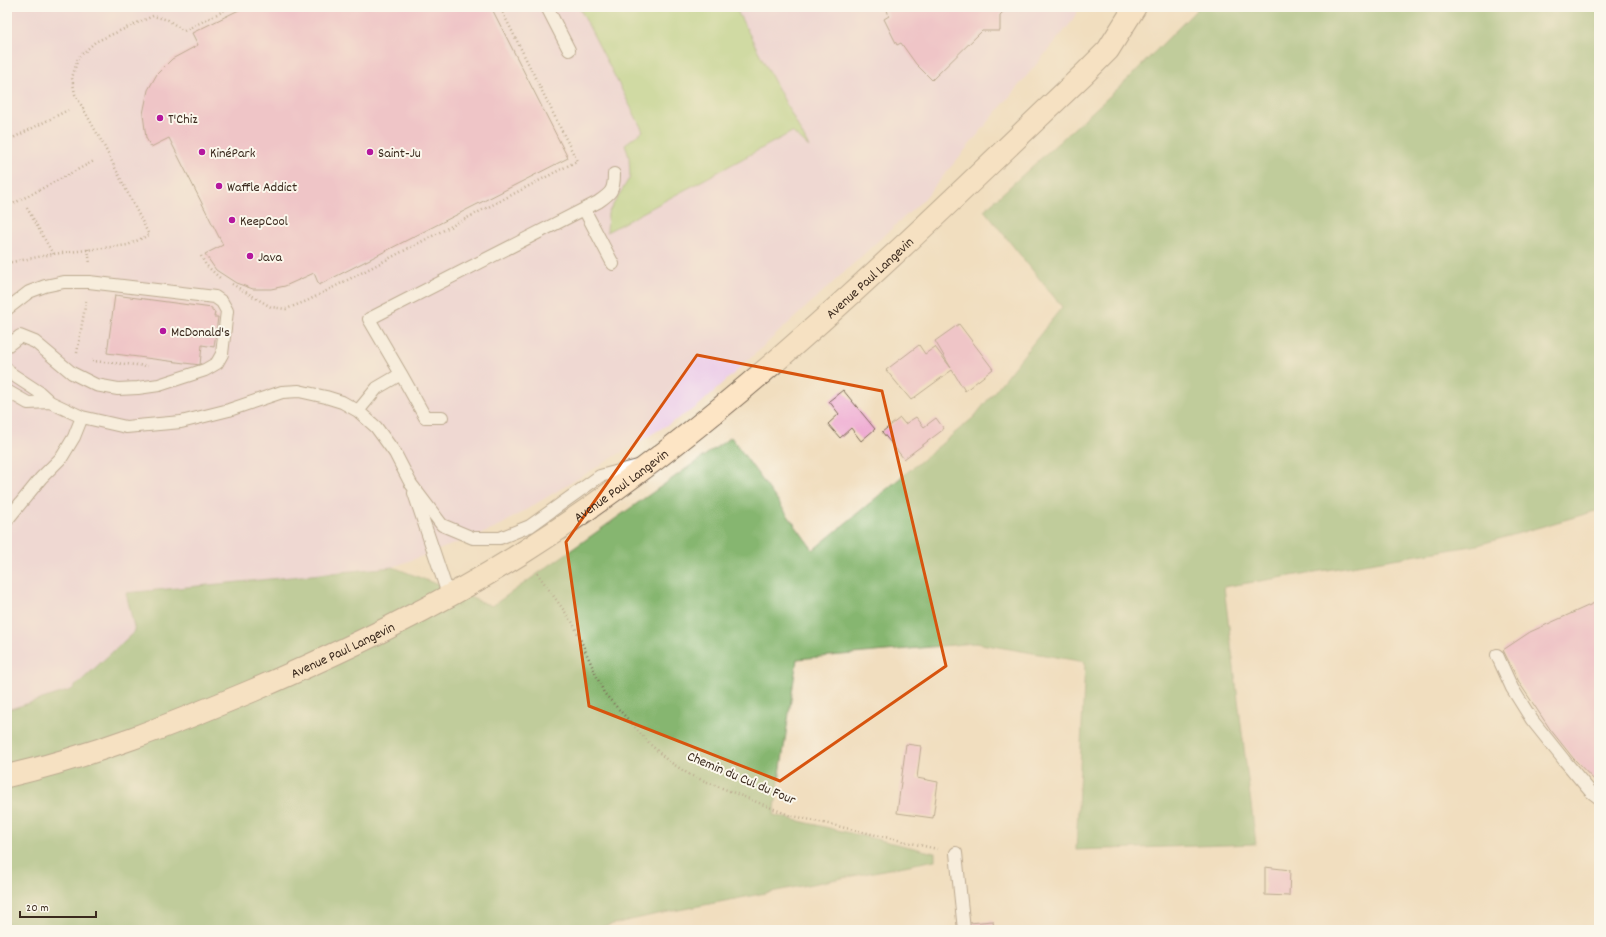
<svg xmlns="http://www.w3.org/2000/svg" width="1606" height="937" font-family="Dekko,sans-serif">
<style>
.built{fill:#edd0e9}
.green{fill:#a9d581;stroke:#728050}
.forest{fill:#86b66f;stroke:#607046}
.building{fill:#eea7d1}
.lines{fill:none;stroke-linecap:round;stroke-linejoin:round}
.lane-casing{stroke:#7b6956;stroke-width:14}
.secondary-casing{stroke:#7b6956;stroke-width:24}
.path{stroke:#7b6956;stroke-width:2.5;stroke-dasharray:1 3;stroke-linecap:butt}
.lane{stroke:#fff;stroke-width:12}
.secondary{stroke:#fde5c5;stroke-width:22}
.marked{fill:none;stroke:#d7540e;stroke-width:3;stroke-linejoin:round}
.poi-dot{fill:#b5179e;stroke:#fbf7ec;stroke-width:1.5}
.labels{text-anchor:middle;stroke-width:4;stroke-linejoin:round;paint-order:stroke}
.poi-label{font-size:14px;fill:#3b2a1e;stroke:#fbf7ec;text-anchor:start}
.street-label{font-size:14px;fill:#3b2a1e;stroke:#fbf7ec}
</style>
<rect width="100%" height="100%" fill="#fbf7ec"/>
<filter id="ink" filterUnits="userSpaceOnUse"><feTurbulence type="fractalNoise" baseFrequency=".025" numOctaves="2"/><feDisplacementMap in="SourceGraphic" scale="8" xChannelSelector="R" yChannelSelector="G"/><feConvolveMatrix kernelMatrix="1 2 1 2 8 2 1 2 1" color-interpolation-filters="sRGB"/></filter>
<filter id="wash" filterUnits="userSpaceOnUse"><feTurbulence type="fractalNoise" baseFrequency=".012" numOctaves="4" result="noise"/><feDisplacementMap in="SourceGraphic" scale="16" xChannelSelector="R" yChannelSelector="G"/><feGaussianBlur stdDeviation="0.9" result="paint"/><feColorMatrix in="noise" values="0 0 0 0 0 0 0 0 0 0 0 0 0 0 0 0 0 1.4 0 .05"/><feComposite in="paint" operator="in"/></filter>
<g filter="url(#wash)">
<rect width="100%" height="100%" fill="#f1debf"/>
<!-- built -->
<path class="built" d="M7 7H1080L1070 24 924 199 697 407 494 529 393 567 127 593 135 631 71 690 7 710Z"/>
<!-- green -->
<path class="green" d="M579 7H735L809 147 792 132 607 232 608 213 630 177 629 157 625 144 643 131Z"/>
<!-- forest -->
<path class="forest" d="M1199 7H1599V510L1478 545 1224 587 1256 844 1076 850 1085 662 975 643 797 659 774 815 935 853V860L653 915 587 930H7V710L71 690 135 631 126 593 393 567 492 606 731 437 813 550 974 417 1062 307 984 210 1125 82Z"/>
<g id="blocks">
<!-- building -->
<path class="building" d="M245 7H491L568 158 319 285 314 273 285 286 271 289H253L236 283 216 270 205 254 223 245 169 138 151 147 146 138 143 114 148 90 157 74 172 59 198 45 192 33Z
M886 7H1008L1000 15V31H982L932 80 916 64 901 43 897 45 884 19 889 16Z
M115 295 212 308V311L215 312 214 317H218L214 347 202 345 200 365 107 353Z
M959 324 993 369 965 391 952 370 911 400 886 370 919 345 925 354 935 347 951 368 935 341Z
M843 390 875 429 861 441 851 428 840 438 828 424 839 414 829 401Z
M916 417 924 427 936 418 944 429 904 459 882 432 900 418 905 424Z
M1599 601V785L1573 758 1550 729 1520 684 1503 650 1530 632Z
M906 744 921 746 917 778 938 782 933 818 897 813Z
M1265 867 1290 870 1289 896 1265 895Z
M993 921 994 930H970L969 923Z"/>
</g>
</g>
<g filter="url(#ink)">
<use href="#blocks" fill-opacity="0" stroke="#7b6956" stroke-width="1"/>
<g class="lines">
<defs>
<path id="lane" d="M547 7 569 50
M584 209 613 264
M7 309 29 292 45 286 64 282H89L215 297 222 302 227 311 222 354 217 363 205 370 159 385 138 388 118 389 96 385 72 373 35 342 20 336 7 346
M7 369 10 373 39 392 50 402 82 417 126 427 181 422 229 410 282 392 299 391 326 397 342 402 358 411 376 427 395 453 411 484 442 525 473 538H500L530 526 600 476 638 466
M401 374 425 417H442
M7 391 28 403 50 402
M358 411 377 388 401 374 369 319 598 202C611 193 614 191 614 174
M414 493 449 597
M7 520 41 478 62 457 74 437 82 417
M1497 655 1512 688 1532 720 1564 760 1590 791 1599 798
M956 853 964 930"/>
<g id="secondary">
<path id="s1" d="M7 776C93 756 173 724 254 690 346 650 436 607 522 553 729 422 907 242 1084 74L1108 50 1135 7"/>
</g>
</defs>
<!-- lane casing -->
<use href="#lane" class="lane-casing"/>
<!-- secondary casing -->
<use href="#secondary" class="secondary-casing"/>
<!-- path -->
<path class="path" d="M7 141 68 110
M7 207 94 161
M27 208 53 254
M88 249 90 264
M201 256 206 265 220 278
M7 263 53 254 128 245 149 235 103 144 75 94 72 78 78 58 95 42 153 16 168 20 184 31 231 7
M232 284 271 307 286 309 307 301 577 161 500 7
M77 353 86 301
M92 361 148 366
M537 573 573 623 604 693 650 744 667 760 690 775 789 815 937 849"/>
<!-- lane -->
<use href="#lane" class="lane"/>
<!-- secondary -->
<use href="#secondary" class="secondary"/>
</g>
</g>
<!-- marked area -->
<path d="M0 0H1606V937H0ZM697 355 882 391 946 666 780 781 589 706 566 542Z" fill="#f1debf" fill-opacity=".55" fill-rule="evenodd"/>
<path class="marked" d="M697 355 882 391 946 666 780 781 589 706 566 542Z"/>
<!-- markers -->
<g class="poi-dot">
<circle cx="160" cy="118" r="4"/>
<circle cx="202" cy="152" r="4"/>
<circle cx="370" cy="152" r="4"/>
<circle cx="219" cy="186" r="4"/>
<circle cx="232" cy="220" r="4"/>
<circle cx="250" cy="256" r="4"/>
<circle cx="163" cy="331" r="4"/>
</g>
<g class="labels">
<!-- poi labels -->
<g class="poi-label">
<text x="168" y="123">T'Chiz</text>
<text x="210" y="157">KinéPark</text>
<text x="378" y="157">Saint-Ju</text>
<text x="227" y="191">Waffle Addict</text>
<text x="240" y="225">KeepCool</text>
<text x="258" y="261">Java</text>
<text x="171" y="336">McDonald's</text>
</g>
<!-- street labels -->
<g class="street-label">
<text dy="5" stroke="none"><textPath href="#s1" startOffset="1007">Avenue Paul Langevin</textPath></text>
<text dy="5" stroke="none"><textPath href="#s1" startOffset="683">Avenue Paul Langevin</textPath></text>
<text dy="5" stroke="none"><textPath href="#s1" startOffset="359">Avenue Paul Langevin</textPath></text>
<text transform="translate(742 777) rotate(23)" y="5">Chemin du Cul du Four</text>
</g>
</g>
<!-- margin -->
<rect width="1606" height="937" fill="none" stroke="#fbf7ec" stroke-width="24"/>
<!-- scale -->
<path d="M20 911v6h76v-6" fill="none" stroke="#3b2a1e" stroke-width="2"/>
<text x="26" y="911" font-size="12" fill="#3b2a1e" stroke="#fbf7ec" stroke-width="3" paint-order="stroke">20 m</text>
</svg>
